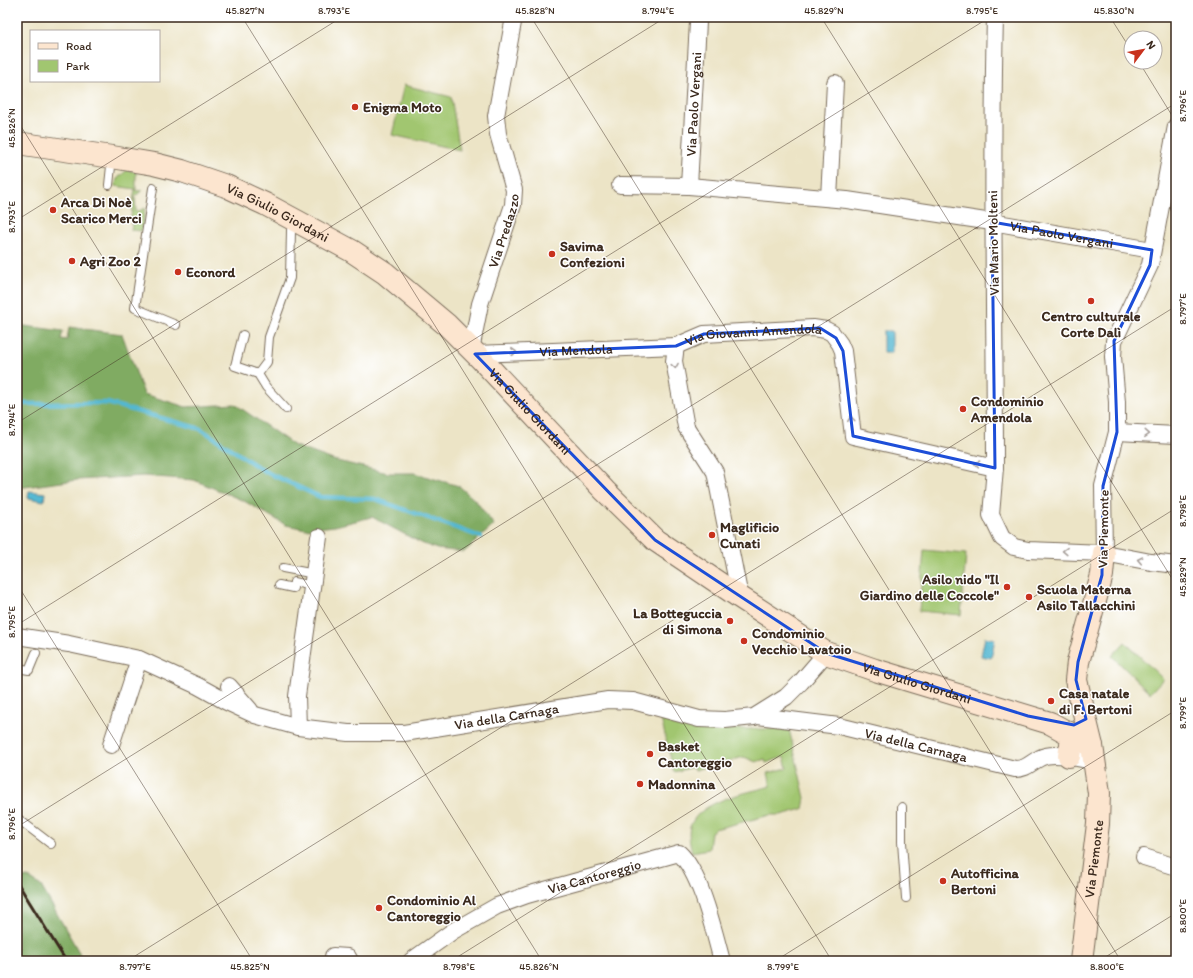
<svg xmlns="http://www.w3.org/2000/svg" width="1193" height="978" font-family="Itim,sans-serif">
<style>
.built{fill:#ded4b4}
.green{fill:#a1c670;stroke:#6e7847}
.forest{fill:#80ab62;stroke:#5e6a40}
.water{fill:#52b7d1;stroke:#467078}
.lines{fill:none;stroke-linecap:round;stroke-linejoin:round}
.stream{stroke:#52b7d1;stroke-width:4.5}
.lane-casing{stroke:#796b59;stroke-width:10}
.street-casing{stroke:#796b59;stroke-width:18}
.secondary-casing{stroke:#796b59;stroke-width:24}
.lane{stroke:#fff;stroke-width:8}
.street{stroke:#fff;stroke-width:16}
.secondary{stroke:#fce5cf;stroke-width:22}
.rail{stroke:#3b2a1e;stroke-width:3}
.oneway{stroke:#a79f9a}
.marked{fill:none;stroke:#1d4ed8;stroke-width:3;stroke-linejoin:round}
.ticks{fill:none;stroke:#3b2a1e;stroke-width:1;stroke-opacity:0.45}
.poi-dot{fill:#c8321e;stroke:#fff;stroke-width:1.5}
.labels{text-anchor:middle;stroke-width:3;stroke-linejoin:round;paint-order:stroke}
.street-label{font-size:14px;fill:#3b2a1e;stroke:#fff}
.poi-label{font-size:14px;font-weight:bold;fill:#3b2a1e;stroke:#fff;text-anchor:start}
.neatline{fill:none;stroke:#3b2a1e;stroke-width:1.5}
.ticks-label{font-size:10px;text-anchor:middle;fill:#3b2a1e}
</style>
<rect width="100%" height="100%" fill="#fff"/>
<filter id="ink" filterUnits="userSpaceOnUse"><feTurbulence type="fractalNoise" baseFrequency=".025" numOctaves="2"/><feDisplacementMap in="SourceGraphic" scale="8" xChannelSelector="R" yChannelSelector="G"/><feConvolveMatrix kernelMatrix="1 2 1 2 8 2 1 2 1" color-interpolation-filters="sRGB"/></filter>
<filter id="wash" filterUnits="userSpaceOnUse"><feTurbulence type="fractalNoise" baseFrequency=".012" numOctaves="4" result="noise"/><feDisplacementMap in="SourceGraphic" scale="16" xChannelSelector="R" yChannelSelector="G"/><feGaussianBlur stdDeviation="0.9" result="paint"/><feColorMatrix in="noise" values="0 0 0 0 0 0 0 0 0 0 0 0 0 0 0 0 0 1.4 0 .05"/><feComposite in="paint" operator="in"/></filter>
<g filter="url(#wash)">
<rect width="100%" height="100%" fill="#ece4c6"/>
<!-- built -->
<path class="built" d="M1169 446H1176V503L1175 497Z"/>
<!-- green -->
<path class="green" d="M404 85 451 97 460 150 392 135Z
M127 170 136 172V191L143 190 135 196 136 212 145 208 142 231 131 230 132 224 130 223 135 189 115 186 117 179Z
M924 550 966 554 961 615 919 611Z
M1125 642 1163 679 1150 693 1112 656Z
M661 719 688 726 710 729H789L805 798 803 809 781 815H770L715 829 711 832 709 849 692 852C690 844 688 835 690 827 699 800 747 793 771 786L768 773 787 768 784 757 766 763 765 759 756 762 744 757 695 770 694 767 674 772Z"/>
<!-- forest -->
<path class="forest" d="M17 325 63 331 61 339 67 340 69 327 122 334 144 394 186 407 235 404 295 446 333 460 388 473H414L459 486 476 501 494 525 464 552 437 549 421 543 372 517 335 526 306 529 286 525 244 501 194 480 144 476 77 480 17 488Z
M28 877 41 886 84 961H17V879Z"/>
<!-- water -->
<path class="water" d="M883 331H892V353H883Z
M29 491 45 493 44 501 28 498Z
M985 637 995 639 991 658 981 656Z"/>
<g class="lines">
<!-- stream -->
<path class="stream" d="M17 404 107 403 201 429 264 471 320 497 375 499 481 537"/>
</g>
</g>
<g filter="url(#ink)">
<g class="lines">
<defs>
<path id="lane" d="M109 185 112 157
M153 188 135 308 176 325
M243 335 235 366 258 374 267 362 269 337 290 278 291 230
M258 374 266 387 286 409
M283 568 315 574
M279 585 293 588 294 582 313 586
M17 668 29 670 36 653
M902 807V842L906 898
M17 818 51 844"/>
<g id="street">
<path id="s1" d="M620 185 689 186 847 200 992 222 1152 250"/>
<path id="s2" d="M689 186 698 22"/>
<path d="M829 198 835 83"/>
<path id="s3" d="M471 350 480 304 513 205 514 190 498 134 496 116 514 17"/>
<path id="s4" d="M475 354 676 346"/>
<path d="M1117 432 1176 435"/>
<path d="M995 468C995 318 991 168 995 18"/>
<path d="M1104 553 1103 486 1117 432V402L1113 357 1114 341 1150 265 1176 126"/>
<path id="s5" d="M740 597 715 472 686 427 674 361 676 346 704 334 813 328 826 330 832 333 840 344 843 351 853 436 995 468 991 515 1002 538 1014 547 1028 550 1104 553 1151 562 1176 565"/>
<path id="s6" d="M17 636 69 644 139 659 198 686 227 702 255 715 298 727 348 733H404L608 700 633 701 699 719 725 720 754 717 786 697 801 682 826 653"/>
<path d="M229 686 250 710"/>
<path id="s7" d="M758 716 839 726 1015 769C1027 769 1030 763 1040 758 1053 751 1082 758 1095 763"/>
<path d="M298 727 297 696 319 537"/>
<path d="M111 745 139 659"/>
<path d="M1144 857 1176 867"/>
<path d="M333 956 348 957 350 961"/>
<path id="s8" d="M411 961 453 931 497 906 527 895 679 853C701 873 714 932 722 961"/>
</g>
<g id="secondary">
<path id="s9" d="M17 143 112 157 154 164 182 171 226 186 265 204 352 251 385 273 447 325 481 359 605 491 655 540 738 596 826 653 875 670 1050 723 1092 746"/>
<path d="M1069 756 1072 739 1069 733"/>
<path id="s10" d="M1081 961 1098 824 1099 793 1092 746 1076 680 1078 662 1102 575 1104 553"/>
</g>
</defs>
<!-- lane casing -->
<use href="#lane" class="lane-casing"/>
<!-- street casing -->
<use href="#street" class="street-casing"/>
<!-- secondary casing -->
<use href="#secondary" class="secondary-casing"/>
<!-- lane -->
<use href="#lane" class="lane"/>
<!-- street -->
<use href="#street" class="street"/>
<!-- secondary -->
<use href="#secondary" class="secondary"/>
<!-- rail -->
<path class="rail" d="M17 882 66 961"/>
</g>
<!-- one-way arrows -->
<defs><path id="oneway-chevron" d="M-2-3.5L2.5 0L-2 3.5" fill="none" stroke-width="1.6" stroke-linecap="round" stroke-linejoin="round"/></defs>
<g class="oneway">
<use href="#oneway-chevron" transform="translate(514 352) rotate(-2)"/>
<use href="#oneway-chevron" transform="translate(675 366) rotate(81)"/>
<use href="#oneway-chevron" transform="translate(851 419) rotate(-97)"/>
<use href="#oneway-chevron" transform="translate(1147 434) rotate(4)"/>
<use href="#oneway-chevron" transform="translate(977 464) rotate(-168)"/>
<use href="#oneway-chevron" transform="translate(1065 551) rotate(-178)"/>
<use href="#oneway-chevron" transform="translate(1140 560) rotate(-168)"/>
</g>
</g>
<!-- marked area -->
<path class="marked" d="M992 222 1152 250 1150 265 1114 341 1117 432 1103 486 1102 575 1078 662 1076 680 1086 719 1074 725 1028 716 826 653 655 540 475 354 676 346 704 334 820 328 836 338 843 351 853 436 995 468Z"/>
<!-- ticks -->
<path class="ticks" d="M242 17 832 961M531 17 1121 961M821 17 1176 585M1110 17 1131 50M17 18 18 17M1139 62 1176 122M17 120 542 961M17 220 342 17M17 423 666 17M17 584 253 961M17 625 990 17M17 827 1176 103M127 961 1176 306M451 961 1176 508M775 961 1176 710M1099 961 1176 913"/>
<!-- markers -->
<g class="poi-dot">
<circle cx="355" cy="107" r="4"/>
<circle cx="53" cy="210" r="4"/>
<circle cx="552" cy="254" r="4"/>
<circle cx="72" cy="261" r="4"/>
<circle cx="178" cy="272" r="4"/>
<circle cx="1091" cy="301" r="4"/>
<circle cx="963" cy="409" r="4"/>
<circle cx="712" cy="535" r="4"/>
<circle cx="1007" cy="587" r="4"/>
<circle cx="1029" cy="597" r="4"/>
<circle cx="730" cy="621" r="4"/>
<circle cx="744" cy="641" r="4"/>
<circle cx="1051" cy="701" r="4"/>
<circle cx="650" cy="754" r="4"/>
<circle cx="640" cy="784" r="4"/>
<circle cx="943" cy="881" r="4"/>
<circle cx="379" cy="908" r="4"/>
</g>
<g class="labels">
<!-- street labels -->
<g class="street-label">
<text dy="5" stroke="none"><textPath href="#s2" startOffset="82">Via Paolo Vergani</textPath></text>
<text dy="5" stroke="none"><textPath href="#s9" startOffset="272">Via Giulio Giordani</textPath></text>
<text dy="5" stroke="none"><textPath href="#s3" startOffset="124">Via Predazzo</textPath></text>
<text dy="5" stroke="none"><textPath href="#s1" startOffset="445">Via Paolo Vergani</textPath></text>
<text transform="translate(993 243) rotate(-91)" y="5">Via Mario Molteni</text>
<text dy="5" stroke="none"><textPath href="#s5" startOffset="343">Via Giovanni Amendola</textPath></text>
<text dy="5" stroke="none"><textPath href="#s4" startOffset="101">Via Mendola</textPath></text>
<text dy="5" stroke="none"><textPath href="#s9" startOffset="596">Via Giulio Giordani</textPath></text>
<text transform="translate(1103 529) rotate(-89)" y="5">Via Piemonte</text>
<text dy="5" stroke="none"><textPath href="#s9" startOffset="1076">Via Giulio Giordani</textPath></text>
<text dy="5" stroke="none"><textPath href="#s6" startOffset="508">Via della Carnaga</textPath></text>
<text dy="5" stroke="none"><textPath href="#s7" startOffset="161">Via della Carnaga</textPath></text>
<text dy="5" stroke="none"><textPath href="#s10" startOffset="103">Via Piemonte</textPath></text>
<text dy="5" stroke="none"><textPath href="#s8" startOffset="204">Via Cantoreggio</textPath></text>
</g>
<!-- poi labels -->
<g class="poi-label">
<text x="363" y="112">Enigma Moto</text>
<text x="61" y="207">Arca Di Noè<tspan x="61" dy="16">Scarico Merci</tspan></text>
<text x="560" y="251">Savima<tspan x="560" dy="16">Confezioni</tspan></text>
<text x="80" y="266">Agri Zoo 2</text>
<text x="186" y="277">Econord</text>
<text x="1091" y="321" text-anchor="middle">Centro culturale<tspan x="1091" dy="16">Corte Dalì</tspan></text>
<text x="971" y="406">Condominio<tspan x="971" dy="16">Amendola</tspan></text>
<text x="720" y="532">Maglificio<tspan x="720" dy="16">Cunati</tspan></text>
<text x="999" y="584" text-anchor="end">Asilo nido "Il<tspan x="999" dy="16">Giardino delle Coccole"</tspan></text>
<text x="1037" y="594">Scuola Materna<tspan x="1037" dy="16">Asilo Tallacchini</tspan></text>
<text x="722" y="618" text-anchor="end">La Botteguccia<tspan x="722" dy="16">di Simona</tspan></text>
<text x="752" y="638">Condominio<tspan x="752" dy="16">Vecchio Lavatoio</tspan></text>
<text x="1059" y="698">Casa natale<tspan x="1059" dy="16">di F. Bertoni</tspan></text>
<text x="658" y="751">Basket<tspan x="658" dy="16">Cantoreggio</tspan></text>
<text x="648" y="789">Madonnina</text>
<text x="951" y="878">Autofficina<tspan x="951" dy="16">Bertoni</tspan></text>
<text x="387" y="905">Condominio Al<tspan x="387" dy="16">Cantoreggio</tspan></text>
</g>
</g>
<!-- margin -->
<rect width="1193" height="978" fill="none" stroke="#fff" stroke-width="44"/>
<!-- legend -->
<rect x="30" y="30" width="130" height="52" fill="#ffffff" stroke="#b1aaa5"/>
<rect x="38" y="43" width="20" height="6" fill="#fce5cf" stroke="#b1aaa5"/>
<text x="66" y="50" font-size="12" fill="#3b2a1e">Road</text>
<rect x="38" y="60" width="20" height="12" fill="#a1c670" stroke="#b1aaa5"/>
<text x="66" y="70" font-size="12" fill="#3b2a1e">Park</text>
<!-- north arrow -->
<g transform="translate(1143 50) rotate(58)"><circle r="19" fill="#ffffff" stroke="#b1aaa5"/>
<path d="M0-3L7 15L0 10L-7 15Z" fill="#c8321e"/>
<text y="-6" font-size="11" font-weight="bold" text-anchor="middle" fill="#3b2a1e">N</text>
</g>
<rect x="22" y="22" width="1149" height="934" class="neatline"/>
<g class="ticks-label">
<text x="245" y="14">45.827°N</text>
<text x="334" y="14">8.793°E</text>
<text x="535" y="14">45.828°N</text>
<text x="658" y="14">8.794°E</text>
<text x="824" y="14">45.829°N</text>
<text x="982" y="14">8.795°E</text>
<text x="1114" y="14">45.830°N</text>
<text transform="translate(1182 106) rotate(-90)" y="4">8.796°E</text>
<text transform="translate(11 128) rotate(-90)" y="4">45.826°N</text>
<text transform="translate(11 217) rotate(-90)" y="4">8.793°E</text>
<text transform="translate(1182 309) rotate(-90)" y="4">8.797°E</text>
<text transform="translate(11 420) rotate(-90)" y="4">8.794°E</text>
<text transform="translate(1182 511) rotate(-90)" y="4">8.798°E</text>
<text transform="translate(1182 577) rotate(-90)" y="4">45.829°N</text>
<text transform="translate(11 622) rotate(-90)" y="4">8.795°E</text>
<text transform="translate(1182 713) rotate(-90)" y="4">8.799°E</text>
<text transform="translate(11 824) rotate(-90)" y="4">8.796°E</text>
<text transform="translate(1182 916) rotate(-90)" y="4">8.800°E</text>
<text x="135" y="970">8.797°E</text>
<text x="250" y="970">45.825°N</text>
<text x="459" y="970">8.798°E</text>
<text x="539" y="970">45.826°N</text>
<text x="783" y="970">8.799°E</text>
<text x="1107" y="970">8.800°E</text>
</g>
</svg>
